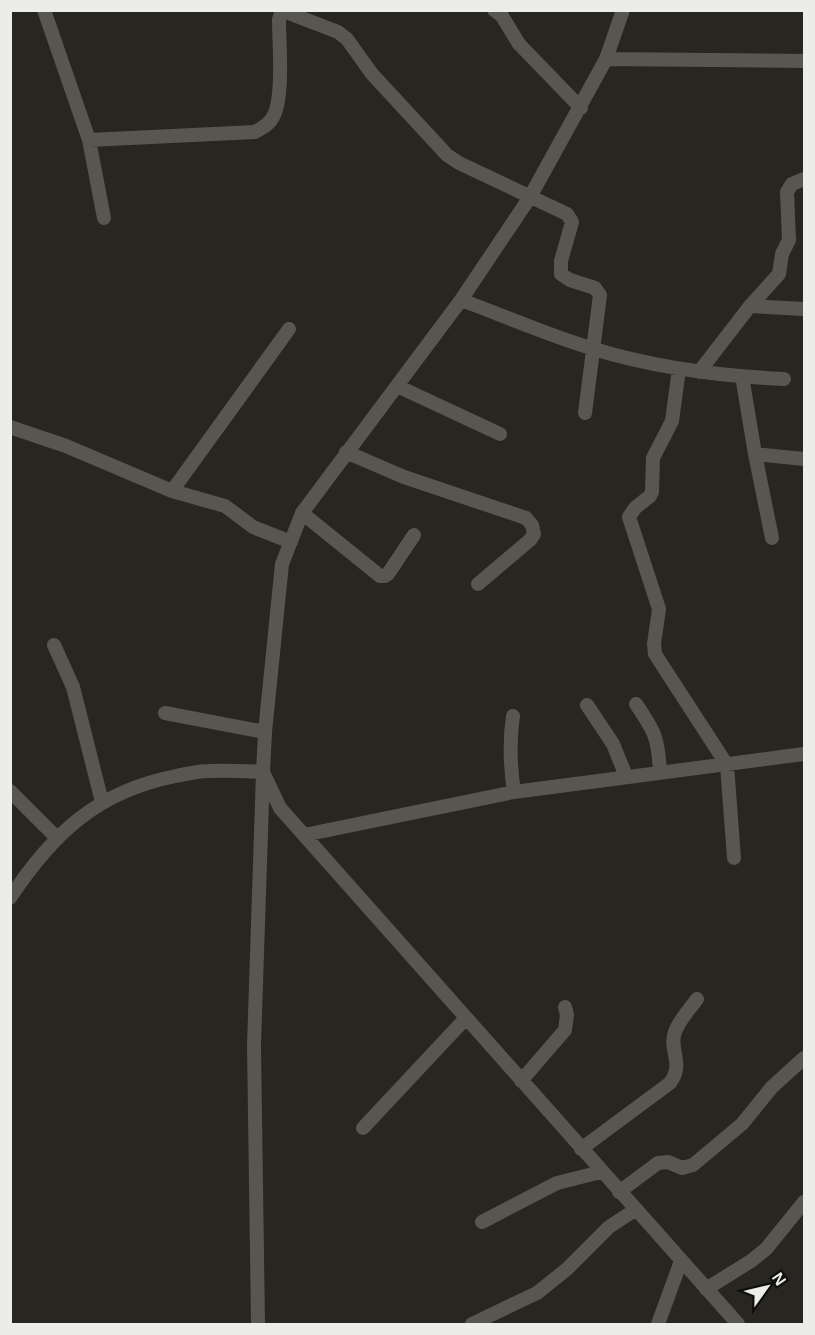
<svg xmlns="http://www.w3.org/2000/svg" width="815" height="1335" font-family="Arial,sans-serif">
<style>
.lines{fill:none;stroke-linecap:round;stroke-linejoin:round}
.street{stroke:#575651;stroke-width:14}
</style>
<rect width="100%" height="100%" fill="#272621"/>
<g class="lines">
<!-- street -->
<path class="street" d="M44 10 89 140 104 218
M494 10 502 16 519 44 581 108
M623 10 606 59 530 197 461 300 302 513 282 564 265 732 263 772 280 808 738 1324
M606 59 804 61
M89 140 255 132C262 128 269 125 273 117 284 98 279 43 279 19L281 14 286 12 338 32 347 39 372 74 447 155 459 163 567 214 572 222 561 261V274L570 280 595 288 600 295 585 413
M461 300C505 316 549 336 594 349 656 368 720 376 784 379
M750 306 804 309
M679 369 672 421 653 458 652 492 650 496 635 508 629 517 659 609 654 644 655 654 727 765 734 858
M699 372 750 306 779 274 782 254 789 240 787 192 792 184 804 179
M740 377 743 382 755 454 772 538
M397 386 500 434
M10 427 66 446 172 491 225 506 253 527 291 542
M346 452 404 477 526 518 532 525 534 534 530 540 478 584
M755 454 804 459
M172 491 289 329
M302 513 380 576H385L388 574 414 535
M54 645 73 687 102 802
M636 704C655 732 658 737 660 772
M587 705 613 744 626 776
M165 713 265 732
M513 716C509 742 510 765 514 792
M10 791 57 838
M304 835 514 792 804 754
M10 898C53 833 98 791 176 776 187 774 197 771 208 771 226 770 245 771 263 772L254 1045 258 1324
M521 1081 565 1030 567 1015 565 1007
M363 1128 466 1018
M581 1149 670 1083C685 1063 668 1050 675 1032 679 1020 690 1009 697 999
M619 1192 658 1163 668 1162 682 1168 693 1165 742 1124 772 1087 804 1058
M482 1222 557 1183 601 1172
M706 1289 751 1261 766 1249 804 1202
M472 1324 537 1293 567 1269 609 1227 635 1210
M658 1324 681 1261"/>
</g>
<!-- border -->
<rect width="815" height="1335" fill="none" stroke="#ecece8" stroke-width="24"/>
<!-- north arrow -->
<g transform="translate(767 1287) rotate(56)" stroke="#0f0f0d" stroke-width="4.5" paint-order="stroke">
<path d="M0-4.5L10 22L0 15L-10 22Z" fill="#ecece8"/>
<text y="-9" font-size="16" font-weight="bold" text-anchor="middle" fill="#ecece8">N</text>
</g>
</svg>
